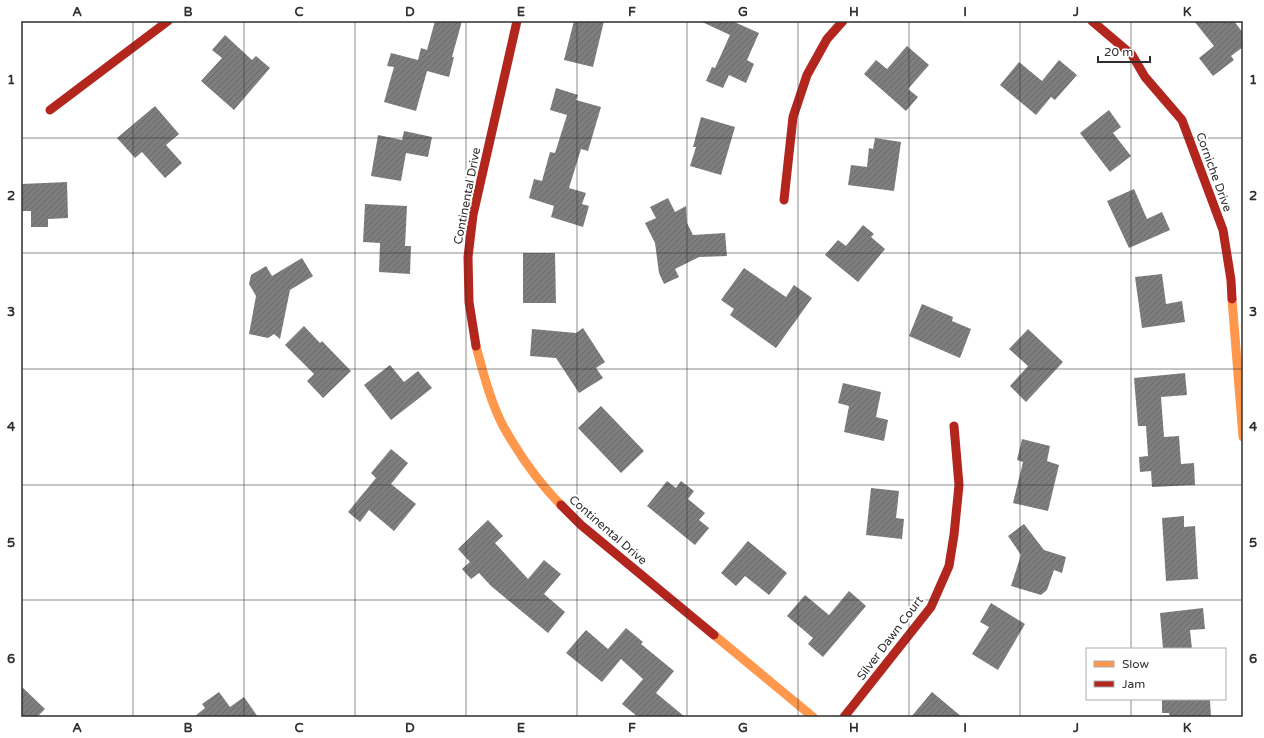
<svg xmlns="http://www.w3.org/2000/svg" width="1264" height="738" font-family="'Varela Round',sans-serif">
<style>
.building{fill:url(#building-hatch)}
.lines{fill:none;stroke-linecap:round;stroke-linejoin:round}
.slow{stroke:#ff974d;stroke-width:9}
.jam{stroke:#b3261e;stroke-width:9}
.grid{fill:none;stroke:#2e2e2e;stroke-width:1;stroke-opacity:0.55}
.labels{text-anchor:middle;stroke-width:4;stroke-linejoin:round;paint-order:stroke}
.street-label{font-size:12px;fill:#2e2e2e;stroke:#fff}
.neatline{fill:none;stroke:#2e2e2e;stroke-width:1.5}
.grid-label{font-size:13px;text-anchor:middle;font-weight:bold;fill:#2e2e2e}
</style>
<defs>
<pattern id="building-hatch" width="6" height="6" patternUnits="userSpaceOnUse"><rect width="6" height="6" fill="#7e7e7e"/><path d="M-1 1l2-2M0 6l6-6M5 7l2-2" fill="none" stroke="#686868"/></pattern>
</defs>
<rect width="100%" height="100%" fill="#fff"/>
<!-- building -->
<path class="building" d="M435 21H462L452 57H454L449 77 427 71 416 111 384 102 394 67 387 66 391 53 418 60 421 48 427 50Z
M574 21H604L593 67 564 60Z
M700 21H732L759 33 747 60 754 64 746 83 729 75 723 88 706 81 712 67 715 68 730 35Z
M1194 21H1234L1243 33V47L1231 56 1234 60 1213 76 1199 58 1214 46Z
M225 35 252 60 256 56 270 68 234 110 201 81 222 58 212 50Z
M907 46 929 65 908 89 918 97 906 111 864 74 876 60 887 69Z
M1059 60 1077 75 1055 100 1051 97 1036 115 1000 85 1019 62 1042 81Z
M556 88 578 95 576 100 601 107 588 151 581 149 569 188 586 193 582 204 589 206 583 227 551 217 554 206 529 198 534 179 542 181 550 152 555 153 567 115 550 110Z
M155 106 179 134 166 145 182 163 165 178 142 152 135 158 117 138Z
M1109 110 1121 127 1113 133 1131 156 1110 172 1080 133Z
M701 117 735 127 721 175 690 166 696 147H693Z
M404 131 432 137 428 157 406 153 401 181 371 176 378 135 402 140Z
M875 138 901 142 894 191 848 185 851 165 867 167 869 148 873 149Z
M67 182 68 218 48 219V227H31V211H21V184Z
M1134 189 1147 219 1162 212 1170 230 1129 248 1107 201Z
M668 198 675 212 686 206 687 223 693 235 725 233 727 256 699 257 675 269 679 277 664 284 659 273 655 243 645 223 656 218 650 207Z
M365 204 407 206 405 246H411L410 274 379 272 380 243 363 242Z
M863 225 874 234 871 237 885 249 858 282 825 255 838 240 846 246Z
M523 253H555L556 303H523Z
M302 258 313 276 290 290 280 339 274 334 268 338 249 334 256 296 249 284 251 275 266 266 272 276Z
M744 268 786 297 794 285 812 298 776 348 730 315 734 309 721 300Z
M1162 274 1166 304 1182 301 1185 322 1142 328 1135 277Z
M922 304 953 317 952 321 971 329 960 358 909 336Z
M304 326 320 343 322 341 351 371 323 398 307 381 314 374 285 345Z
M583 328 605 362 596 368 603 378 579 393 556 358 530 356 532 329 576 333Z
M1028 329 1063 362 1026 402 1010 386 1028 366 1009 349Z
M390 365 404 382 418 371 432 388 391 420 364 385Z
M1185 373 1187 395 1161 397 1164 437 1179 436 1181 464 1194 463 1195 485 1152 487 1151 471 1140 472 1139 457 1148 456 1146 426H1138L1134 378Z
M843 383 881 392 876 417 888 420 884 441 844 432 849 406 838 403Z
M601 406 644 451 621 473 578 428Z
M1022 439 1050 446 1047 461 1059 465 1048 511 1013 503 1023 462 1017 460Z
M391 449 408 463 391 484 416 504 394 531 369 510 360 522 348 512 376 478 371 473Z
M667 481 676 488 681 481 694 491 688 499 705 513 699 520 709 528 695 545 647 506Z
M871 488 899 491 896 518 904 519 902 539 866 535Z
M1184 516V527L1195 526 1198 579 1166 581 1162 518Z
M488 520 503 536 495 543 528 579 544 560 561 574 544 594 565 612 548 633 491 586 479 573 471 579 462 569 470 562 458 549Z
M1024 524 1044 550 1066 557 1062 573 1054 570 1047 590 1041 595 1011 586 1021 555 1008 536Z
M748 541 787 573 769 595 745 576 736 586 721 573Z
M849 591 866 606 823 657 808 644 813 638 787 616 805 595 829 615Z
M991 603 1025 624 998 670 972 654 989 627 980 622Z
M1203 608 1205 629 1190 630 1192 649H1163L1160 613Z
M626 628 643 642 641 644 674 671 656 693 685 717H638L622 704 643 679 621 659 602 682 566 653 586 630 608 649Z
M21 686 45 709 37 717H21Z
M219 692 230 707 244 697 258 717H194L205 708 202 704Z
M932 692 962 717H911Z
M1162 699 1210 700 1211 717H1170L1169 713H1162Z"/>
<g class="lines">
<!-- slow -->
<path class="slow" d="M1232 299 1243 437
M476 346C483 372 490 400 502 424 518 453 538 482 561 505
M714 635 813 717"/>
<!-- jam -->
<path class="jam" d="M1092 21 1132 55 1145 77 1182 120 1223 230 1231 280 1232 299
M50 110 168 21
M784 200 793 117 807 75 827 39 843 21
M476 346 469 302 468 257 473 215 517 21
M561 505 581 525 714 635
M844 717 931 607 949 566 954 535 959 485 954 426"/>
</g>
<!-- grid -->
<path class="grid" d="M133 21V717M244 21V717M355 21V717M466 21V717M577 21V717M687 21V717M798 21V717M909 21V717M1020 21V717M1131 21V649M21 138H1243M21 253H1243M21 369H1243M21 485H1243M21 600H1243M1131 699V717"/>
<g class="labels">
<!-- street labels -->
<g class="street-label">
<text transform="translate(1214 172) rotate(70)" y="4">Corniche Drive</text>
<text transform="translate(467 196) rotate(-79)" y="4">Continental Drive</text>
<text transform="translate(608 530) rotate(41)" y="4">Continental Drive</text>
<text transform="translate(890 638) rotate(-53)" y="4">Silver Dawn Court</text>
</g>
</g>
<!-- border -->
<rect width="1264" height="738" fill="none" stroke="#ffffff" stroke-width="44"/>
<!-- legend -->
<rect x="1086" y="648" width="140" height="52" fill="#ffffff" stroke="#ababab"/>
<rect x="1094" y="661" width="20" height="6" fill="#ff974d" stroke="#ababab"/>
<text x="1122" y="668" font-size="12" fill="#2e2e2e">Slow</text>
<rect x="1094" y="681" width="20" height="6" fill="#b3261e" stroke="#ababab"/>
<text x="1122" y="688" font-size="12" fill="#2e2e2e">Jam</text>
<!-- scale -->
<path d="M1098 56v6h52v-6" fill="none" stroke="#2e2e2e" stroke-width="2"/>
<text x="1104" y="56" font-size="12" fill="#2e2e2e" stroke="#ffffff" stroke-width="3" paint-order="stroke">20 m</text>
<rect x="22" y="22" width="1220" height="694" class="neatline"/>
<g class="grid-label">
<text x="77" y="16">A</text>
<text x="188" y="16">B</text>
<text x="299" y="16">C</text>
<text x="410" y="16">D</text>
<text x="521" y="16">E</text>
<text x="632" y="16">F</text>
<text x="743" y="16">G</text>
<text x="854" y="16">H</text>
<text x="965" y="16">I</text>
<text x="1076" y="16">J</text>
<text x="1187" y="16">K</text>
<text x="11" y="84">1</text>
<text x="1253" y="84">1</text>
<text x="11" y="200">2</text>
<text x="1253" y="200">2</text>
<text x="11" y="316">3</text>
<text x="1253" y="316">3</text>
<text x="11" y="431">4</text>
<text x="1253" y="431">4</text>
<text x="11" y="547">5</text>
<text x="1253" y="547">5</text>
<text x="11" y="663">6</text>
<text x="1253" y="663">6</text>
<text x="77" y="732">A</text>
<text x="188" y="732">B</text>
<text x="299" y="732">C</text>
<text x="410" y="732">D</text>
<text x="521" y="732">E</text>
<text x="632" y="732">F</text>
<text x="743" y="732">G</text>
<text x="854" y="732">H</text>
<text x="965" y="732">I</text>
<text x="1076" y="732">J</text>
<text x="1187" y="732">K</text>
</g>
</svg>
